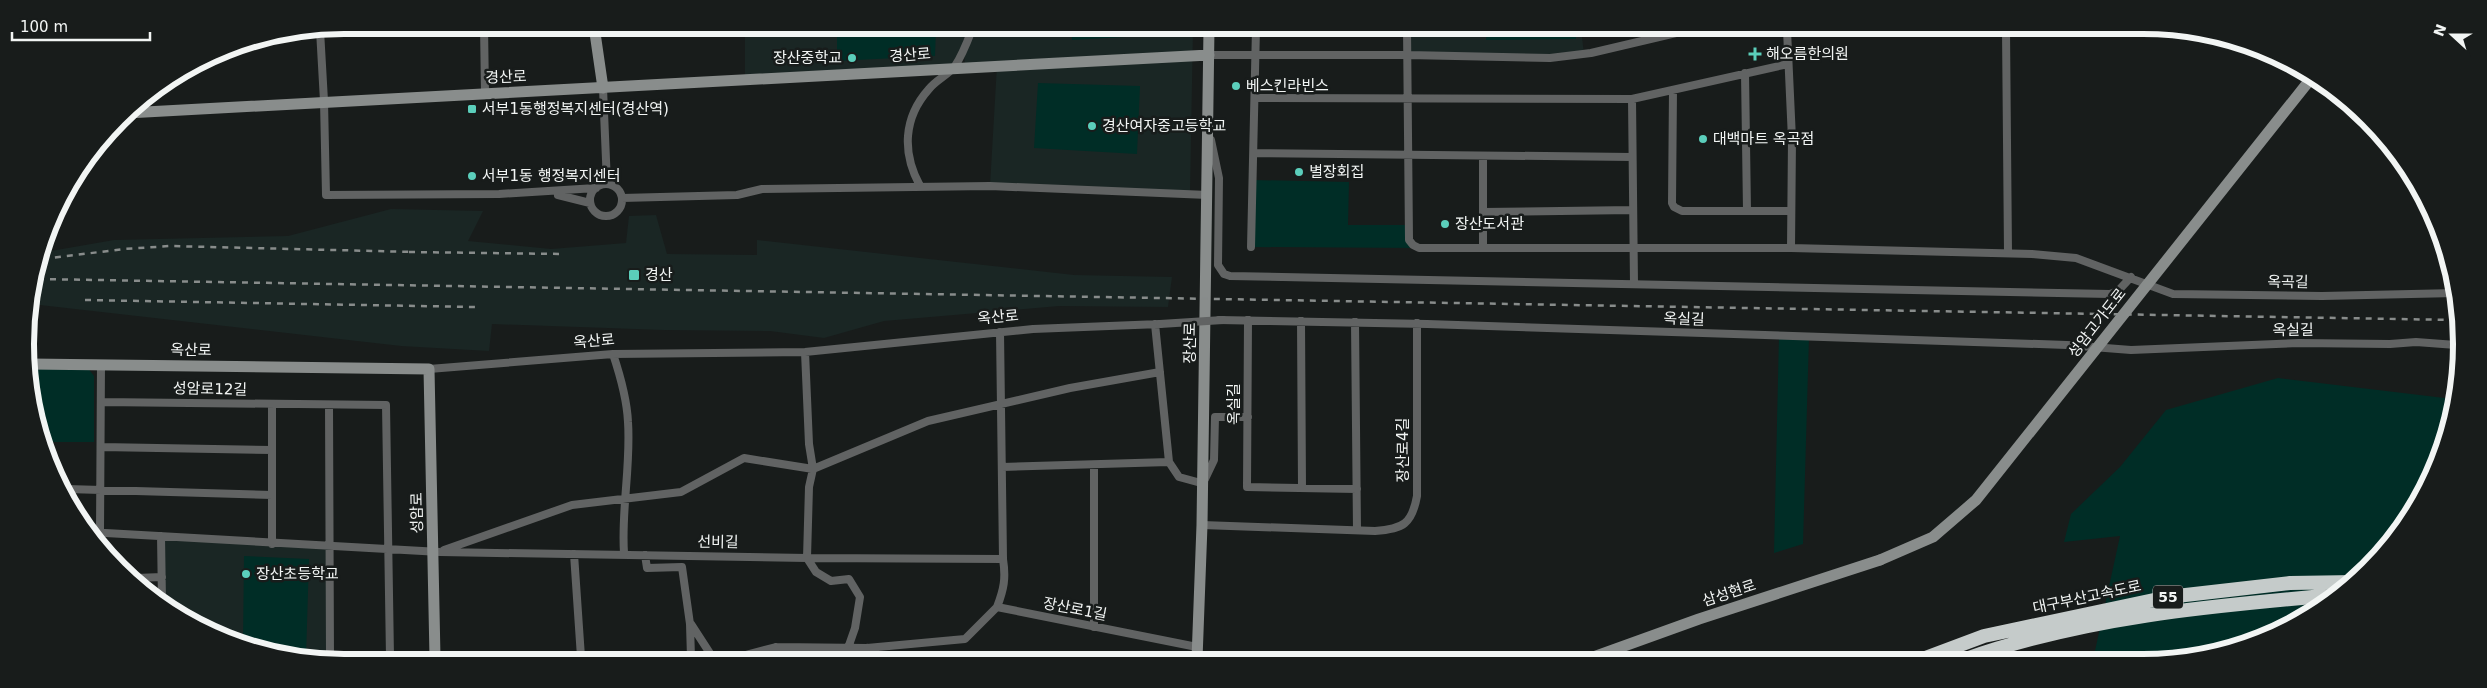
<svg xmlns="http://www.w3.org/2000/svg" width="2487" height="688" font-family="'DejaVu Sans','Noto Sans KR',sans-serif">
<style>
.built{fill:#1a2624}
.green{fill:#002d26}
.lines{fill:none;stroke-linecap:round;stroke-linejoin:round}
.street{stroke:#616363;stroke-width:8}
.secondary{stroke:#898d8c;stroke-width:11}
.highway{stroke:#c5cbca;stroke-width:14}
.rail{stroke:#888c8b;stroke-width:2.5;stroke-dasharray:6 6;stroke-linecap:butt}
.street-bridge{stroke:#616363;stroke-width:8}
.secondary-bridge{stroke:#898d8c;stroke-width:11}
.poi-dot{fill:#5bcebb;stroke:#181c1b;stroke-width:2}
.labels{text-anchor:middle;stroke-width:5;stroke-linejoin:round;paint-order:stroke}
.shield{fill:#181c1b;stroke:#b1b4b3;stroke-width:1}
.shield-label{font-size:14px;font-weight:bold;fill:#f2f5f4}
.poi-label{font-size:15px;fill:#f2f5f4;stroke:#181c1b;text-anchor:start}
.street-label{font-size:15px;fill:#f2f5f4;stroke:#181c1b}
.rim{fill:none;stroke:#f2f5f4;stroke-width:6}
</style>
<rect width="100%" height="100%" fill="#181c1b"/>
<!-- built -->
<path class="built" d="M745 26 1193 28 1190 194 990 186 997 65 965 66 964 51 954 67 745 81Z
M1407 28 1581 29 1584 54 1408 55Z
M391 209 483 211 468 241 551 249 626 243 629 216 656 215 667 254 757 255V240L1074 275 1172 277 1168 307 1059 306 884 321 824 338 770 331 664 330 492 324 489 351 401 346 31 304 45 252 114 240 288 236Z
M161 536 329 547 330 657H282L184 620 162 601Z"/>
<!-- green -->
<path class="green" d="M837 27H960L936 29 935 56 837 61Z
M1071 27 1179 28V34L1072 40Z
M1487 29H1575L1576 39 1486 40Z
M1038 83 1140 86 1137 154 1034 148Z
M1253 180 1349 182 1348 225H1409V240L1419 248 1251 247Z
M1779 335 1809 337 1803 544 1774 553Z
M30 367H87L94 376V442H48L47 450 36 427Z
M2278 378 2453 399 2456 406 2419 503 2354 584 2265 639 2184 660H2093L2120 536 2064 542 2071 514 2120 467 2166 410Z
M244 556 309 559 306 657H282L243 642Z"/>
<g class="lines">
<!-- street -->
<path class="street" d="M484 25 485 93
M1407 28 1409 240 1413 245 1419 248H1791L2032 254 2076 258 2173 294 2322 296 2456 293
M320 30 324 101 326 195 499 194 596 188
M1787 30 1792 139 1791 248
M2006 30 2008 253
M1209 55H1408L1550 58 1591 53 1693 29
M1745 73 1747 211
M603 88 607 184
M1673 90 1672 203 1674 207 1682 211H1791
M1255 98 1632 99 1788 64
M1632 99 1634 284
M138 113 139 101
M1211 140 1219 178 1218 265 1224 274 1230 276 2110 294 2118 291 2131 277
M1254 153 1632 157
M590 200a16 16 0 1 1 32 0a16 16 0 1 1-32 0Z
M920 186C902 153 903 118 929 89 936 80 948 75 955 66 963 54 968 40 973 27
M558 195 590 203
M622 198 737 195 762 189 990 186 1208 195
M1483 212 1633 210
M1251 247 1256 28
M1483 248V156
M1219 320 1427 324 2067 345 2131 350 2299 343 2390 344 2416 342 2456 345
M1248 320 1247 487 1357 489
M1301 321 1302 488
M1355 322 1357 530
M1155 324 1169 462 1179 477 1201 483
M1000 332 1003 559C1006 578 1004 589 997 607L1197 647
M613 354C620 375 627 400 628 422 631 466 621 510 624 553
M429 369 613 354 805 352 1033 329 1160 324
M101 402 386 405 390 657
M272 404V544
M329 405 330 657
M101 447 272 450
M1094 465V627
M1002 467 1169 462
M1205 479 1214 460 1215 417H1248
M67 489 272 495
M1202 525 1375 531C1403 529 1412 524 1417 496V323
M88 532 440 552 807 558 1003 559
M100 532 101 364
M161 536 162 601
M444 550 572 505 681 492 744 458 813 469 809 444 805 352
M574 554 581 657
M645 555 647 568 682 567 690 624 691 658
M136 578 162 577
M691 624 713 658
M776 647 777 658
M867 648 878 658
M734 658 776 647 867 648 965 639 997 607
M831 658 848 648 855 628 860 597 849 579 831 581 816 572 807 558 809 487 813 469 928 421 1070 388 1160 372"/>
<!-- secondary -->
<path class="secondary" d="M594 26 603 88
M127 113 1209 55
M30 364 429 369 435 657
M1197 659 1202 525 1209 28
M1588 659 1699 619 1880 560"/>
<!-- highway -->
<path class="highway" d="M1920 660 1984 636 2168 597 2290 583 2355 582
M1963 660C2083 617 2209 606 2335 595"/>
<!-- rail -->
<path class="rail" d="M409 252 564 254
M43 259 124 249 170 246 415 252
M38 279 2456 320
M85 300 475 307"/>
<!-- street-bridge -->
<path class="street-bridge" d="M1160 324 1223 320"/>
<!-- secondary-bridge -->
<path class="secondary-bridge" d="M1880 560 1933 537 1976 500 2313 76"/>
</g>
<!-- markers -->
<g class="poi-dot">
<path d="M1752.5 46.5h5v5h5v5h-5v5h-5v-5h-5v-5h5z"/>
<circle cx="852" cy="58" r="5"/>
<circle cx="1236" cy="86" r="5"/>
<rect x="467" y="104" width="10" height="10" rx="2.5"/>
<circle cx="1092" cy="126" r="5"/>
<circle cx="1703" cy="139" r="5"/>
<circle cx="1299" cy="172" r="5"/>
<circle cx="472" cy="176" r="5"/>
<circle cx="1445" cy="224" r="5"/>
<rect x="628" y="269" width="12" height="12" rx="2.5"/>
<circle cx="246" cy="574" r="5"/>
</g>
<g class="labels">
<!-- shield labels -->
<rect class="shield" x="2153" y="585.5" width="30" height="23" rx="4"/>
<g class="shield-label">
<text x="2168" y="602">55</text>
</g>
<!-- poi labels -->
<g class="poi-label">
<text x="1766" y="59">해오름한의원</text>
<text x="842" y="63" text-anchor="end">장산중학교</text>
<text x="1246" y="91">베스킨라빈스</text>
<text x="482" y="114">서부1동행정복지센터(경산역)</text>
<text x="1102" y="131">경산여자중고등학교</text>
<text x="1713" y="144">대백마트 옥곡점</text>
<text x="1309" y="177">별장회집</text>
<text x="482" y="181">서부1동 행정복지센터</text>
<text x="1455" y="229">장산도서관</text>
<text x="645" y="280">경산</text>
<text x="256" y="579">장산초등학교</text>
</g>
<!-- street labels -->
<g class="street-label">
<text transform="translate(910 55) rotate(-4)" y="5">경산로</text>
<text transform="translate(506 77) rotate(-2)" y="5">경산로</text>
<text transform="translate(2288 282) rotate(1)" y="5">옥곡길</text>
<text transform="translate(998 317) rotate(-5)" y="5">옥산로</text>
<text transform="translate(1684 319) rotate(2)" y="5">옥실길</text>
<text transform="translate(2097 323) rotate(-52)" y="5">성암고가도로</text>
<text transform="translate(2293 330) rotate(-1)" y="5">옥실길</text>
<text transform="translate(594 341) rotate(-5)" y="5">옥산로</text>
<text transform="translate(1190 343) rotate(-89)" y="5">장산로</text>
<text transform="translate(191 350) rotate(1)" y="5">옥산로</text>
<text transform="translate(210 389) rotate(1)" y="5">성암로12길</text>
<text transform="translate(1234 404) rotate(-90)" y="5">옥실길</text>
<text transform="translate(1403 450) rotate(-90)" y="5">장산로4길</text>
<text transform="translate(417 513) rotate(-91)" y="5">성암로</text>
<text transform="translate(718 542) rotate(1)" y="5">선비길</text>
<text transform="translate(1729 593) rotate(-18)" y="5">삼성현로</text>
<text transform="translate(2087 597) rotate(-12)" y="5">대구부산고속도로</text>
<text transform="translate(1075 609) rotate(11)" y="5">장산로1길</text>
</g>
</g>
<!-- crop -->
<path d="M0 0H2487V688H0ZM344 34H2143A310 310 0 0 1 2453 344V344A310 310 0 0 1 2143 654H344A310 310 0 0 1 34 344V344A310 310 0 0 1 344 34Z" fill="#181c1b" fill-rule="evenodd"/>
<path class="rim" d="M344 34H2143A310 310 0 0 1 2453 344V344A310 310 0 0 1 2143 654H344A310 310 0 0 1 34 344V344A310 310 0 0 1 344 34Z"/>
<!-- north arrow -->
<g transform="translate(2452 35) rotate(291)" stroke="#181c1b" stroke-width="4" paint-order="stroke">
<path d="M0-4L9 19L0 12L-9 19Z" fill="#f2f5f4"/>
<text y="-8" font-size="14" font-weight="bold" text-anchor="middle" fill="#f2f5f4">N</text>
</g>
<!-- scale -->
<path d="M12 32v8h138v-8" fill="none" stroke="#f2f5f4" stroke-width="2.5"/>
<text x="20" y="32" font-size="15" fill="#f2f5f4" stroke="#181c1b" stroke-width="4" paint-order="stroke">100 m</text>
</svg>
